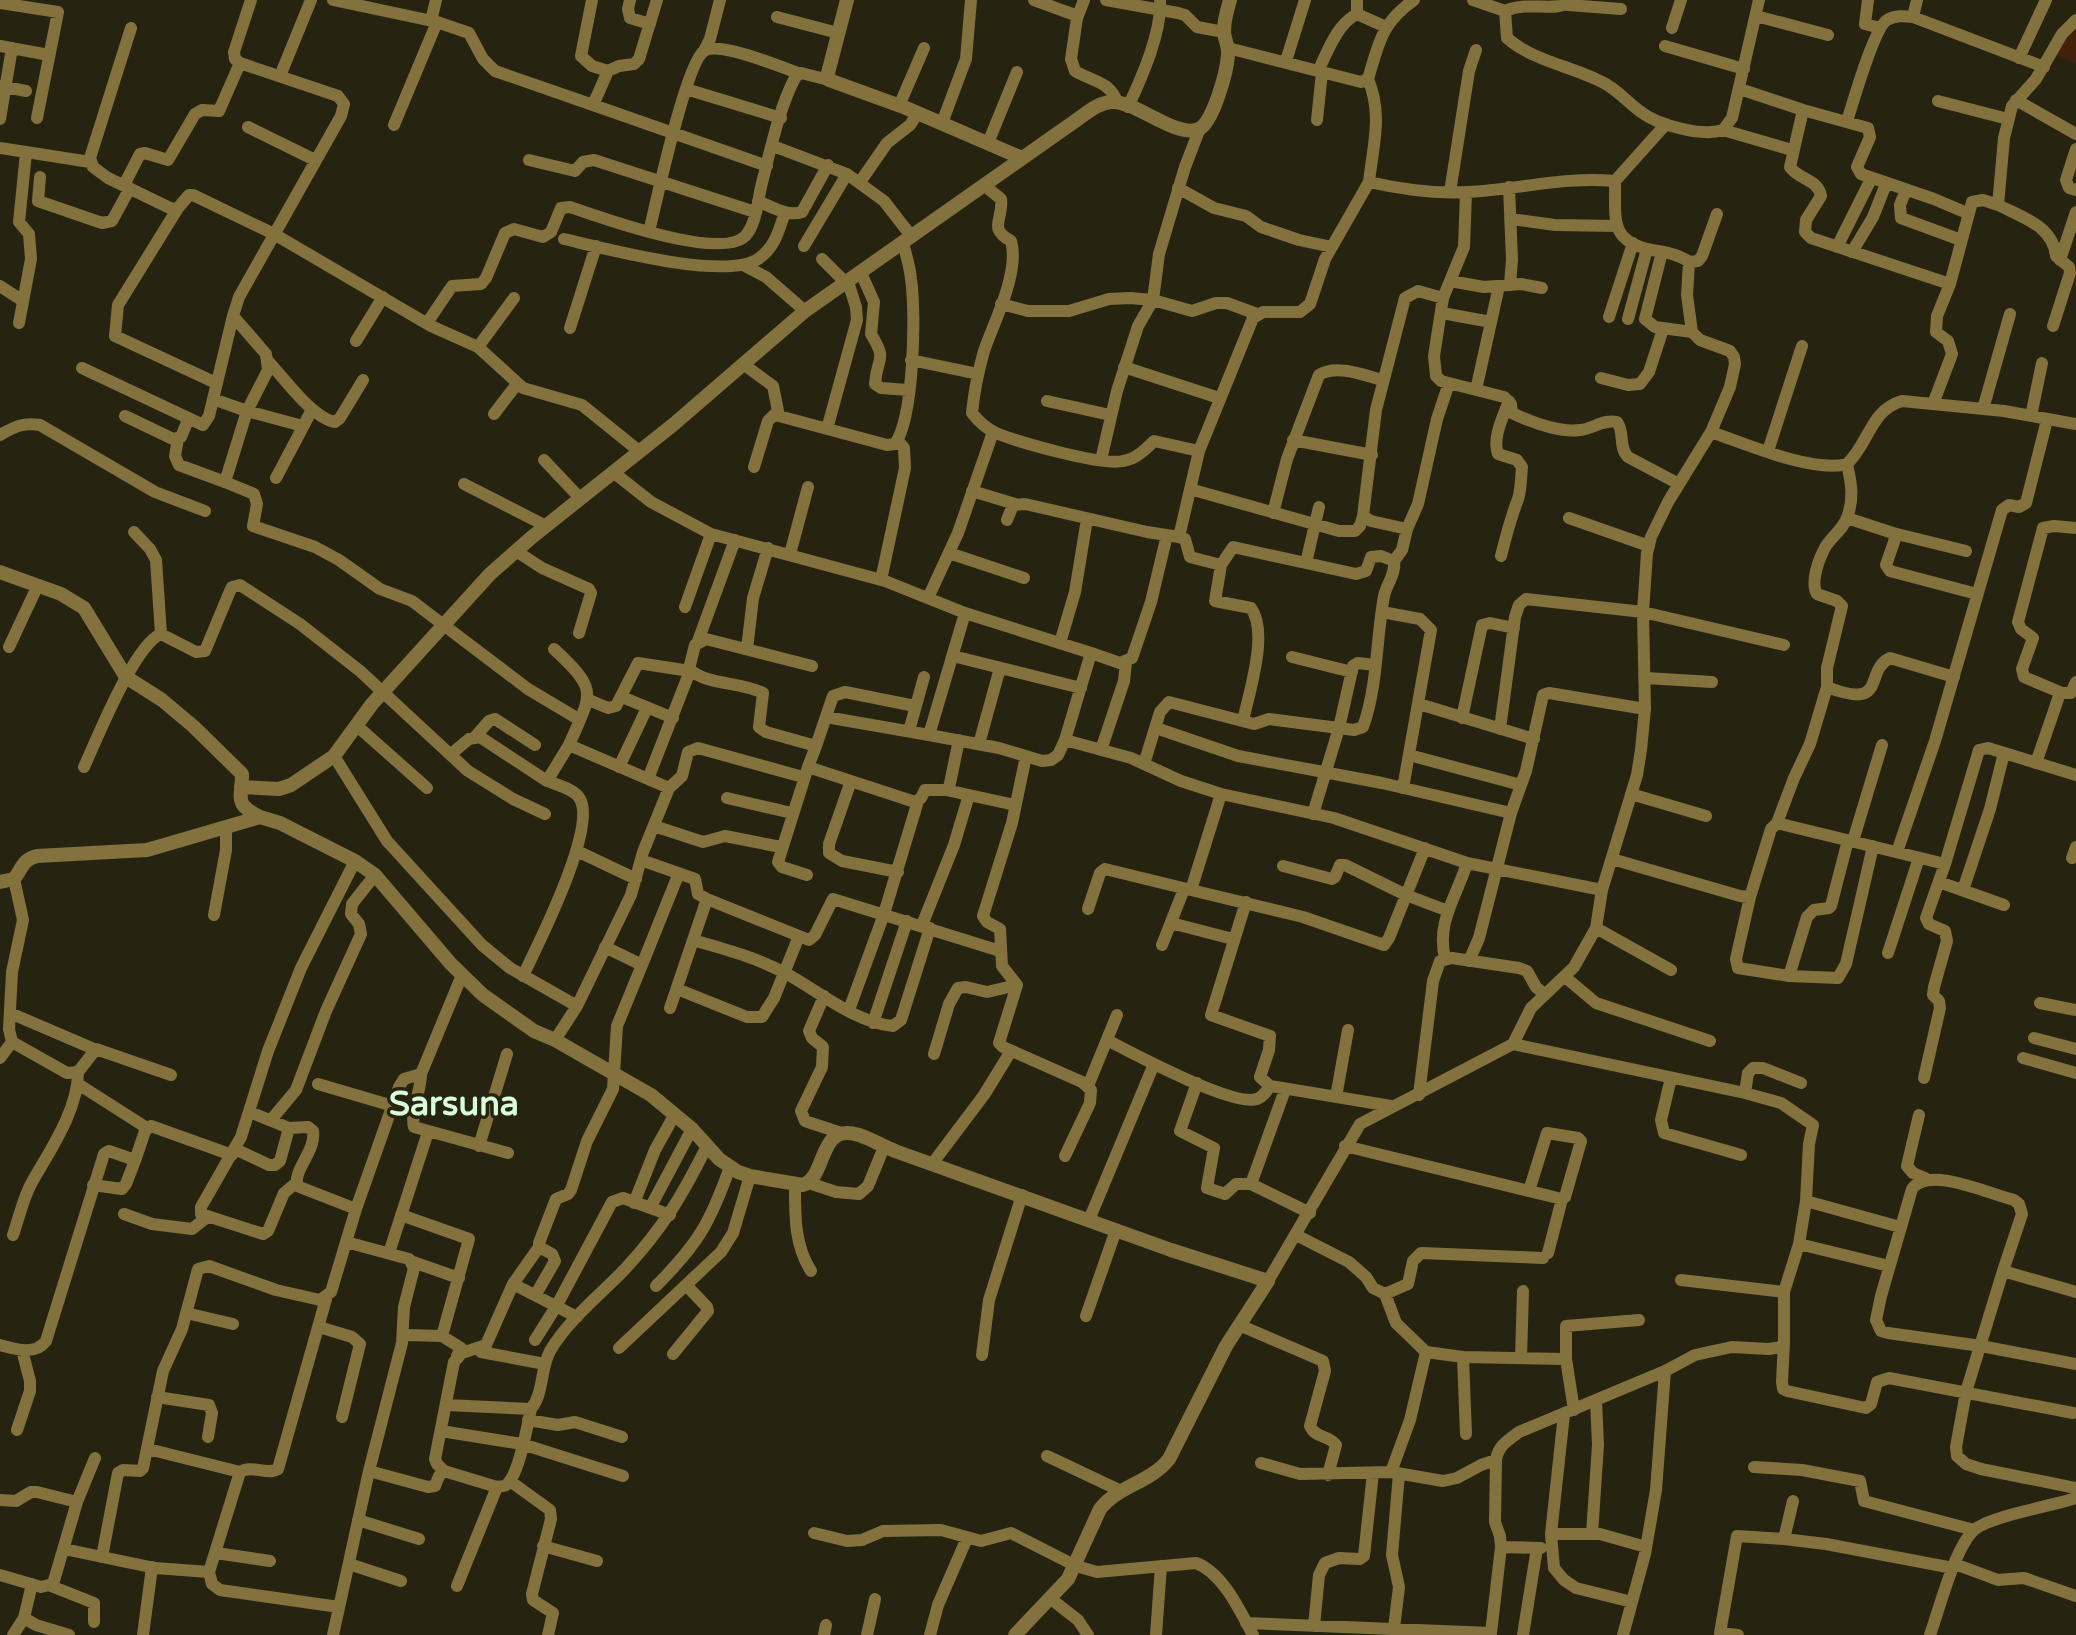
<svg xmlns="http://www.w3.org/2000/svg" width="2076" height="1635" font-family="'Varela Round',sans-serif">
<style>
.water{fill:#43200c}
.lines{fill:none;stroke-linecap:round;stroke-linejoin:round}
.minor{stroke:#83723d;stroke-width:12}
.tertiary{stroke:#83723d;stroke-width:14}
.labels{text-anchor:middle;stroke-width:7;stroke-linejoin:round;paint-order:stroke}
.district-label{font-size:34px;font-weight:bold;fill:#d9fedc;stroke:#262410}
</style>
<rect width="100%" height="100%" fill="#262410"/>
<!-- water -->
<path class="water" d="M2076 26V64L2056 54 2062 40Z"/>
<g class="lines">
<!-- minor -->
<path class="minor" d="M251 0 234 52 235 59 240 63 338 96 344 104 341 116 239 297 233 316 266 354 268 370 247 411 225 482 254 494 257 504 253 526 315 547 339 560 380 589 412 601 528 689 580 720
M333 0 437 22 469 33 483 59 495 71 593 105
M592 0 581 56 592 66 608 71
M630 0 628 9 630 18 650 24
M657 0 639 59 634 64 619 66 608 71 593 105 767 166
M1034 0 1075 15 1077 18 1071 59 1075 71C1091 81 1110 81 1117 102
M1106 0 1178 13 1185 15 1197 27 1224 32
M1357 0V14L1386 27
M1473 0 1505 11 1507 38C1533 61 1571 66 1602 82 1617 89 1627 102 1641 112 1658 125 1702 137 1723 130L1732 118 1759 0
M1868 0 1865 24 1880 28
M0 3 58 12 37 118
M1568 5 1621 9
M1505 11C1528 0 1558 14 1572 0
M1756 16 1828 35
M777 17 838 33
M1913 17 1917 0
M1077 18 1084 0
M431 21 436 0
M131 28 90 158 93 167 108 178 172 209 178 208 189 195H193L274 234 431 326 478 347 523 388 582 405 639 451
M1672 28 1681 0
M0 46 49 55
M1665 46 1744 69
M1228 48 1361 82 1368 79C1379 43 1381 23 1414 0
M704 51 710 39 720 0
M2019 58 2046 0
M1286 61 1305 0
M1318 71C1328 51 1337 24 1357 14
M280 76 311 0
M1368 79C1383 115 1373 145 1369 182
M0 86 26 91
M686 89 781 118
M1740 89 1803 110 1790 167C1799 180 1818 179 1821 196L1806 220 1805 232 1811 238 1950 284 1972 202 1983 200 1998 205 2004 138 2012 106 2036 79 2062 34 2076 20
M2016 100 2076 134
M1938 101 2008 119
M899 106 924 48
M1128 107C1142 77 1162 32 1160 0
M1803 110 1868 128 1870 137 1857 167 1861 174 1934 199 1967 213
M0 119 12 48
M1317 120 1322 72
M1847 121C1853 103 1874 28 1887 20 1895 15 1904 16 1913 17L2044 67
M942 123 966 59 971 0
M394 125 437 22
M248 127 315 160
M1723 130 1792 150
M988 143 1017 72
M773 146 847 174 884 201 912 237
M0 148 90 162
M2076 149 2066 180 2069 188 2076 190
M529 160 575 171 583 162 594 160 755 212
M40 177 38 201 102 223 112 221 130 188
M860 182 887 143 910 125 918 113
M124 185 140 154 145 153 168 160 195 114 202 110 219 111 240 63
M985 186 1001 199C1004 219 987 228 1011 241 1020 272 994 322 984 351 978 372 974 392 972 413 979 422 987 429 996 433 1018 442 1101 466 1123 461 1136 459 1145 450 1154 441L1199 451
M1509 187 1512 260 1510 284
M1178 188 1214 208 1246 216 1261 227 1299 240 1332 247
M1906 190 1900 205 1901 218 1961 240
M1450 192 1469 71 1476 50
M758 201C772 207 788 217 802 212L828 165
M1998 205C2022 217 2053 226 2056 256L2069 267 2070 273 2053 326
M178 208 118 305 115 336 216 383
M1511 219 1555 225 1617 226
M649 232C656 203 686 63 704 51 719 41 781 67 798 73
M564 239C603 248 725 281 758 259 775 248 779 230 785 212
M804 246 847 174
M1837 247 1871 179
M1662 252 1645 319 1655 327 1692 332
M1852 252 1873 217 1886 184
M822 259 846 283
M2060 260 2076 212
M1689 262 1698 261 1702 256 1717 214
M743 265 766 277 805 311
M861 273 874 302 871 334C888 362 877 355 875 384L881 388 908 390
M1450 281 1484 287 1521 284 1542 288
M0 286 23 301
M1443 298 1434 356 1436 376 1441 381 1504 397 1511 404 1512 413C1531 422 1558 433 1580 430 1593 429 1603 419 1617 422 1625 432 1618 447 1628 457L1679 484
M1001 304 1028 311H1069L1109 299 1130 298 1153 300 1192 311 1216 303H1227L1257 314
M1442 313 1491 322
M1609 317 1633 243
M1628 319 1647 249
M19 323 31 259 29 234 19 222 26 153
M427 323 452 286 481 284 486 278 505 233 514 229 543 237 551 232 561 208 570 207C599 217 726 263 747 234 756 222 758 201 761 187 770 152 779 107 796 76L801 73 829 80
M570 328 596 246
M356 341 383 297
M478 347 514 298
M911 360 978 374
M268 361C283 377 313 419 335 422L340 418 363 380
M743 364 773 386 779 416 887 445 895 444C914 417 916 313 911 279 910 267 906 255 903 243
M1124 367 1219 398
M82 368 203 425 209 416 233 316
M1601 378 1628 385 1640 384 1649 372 1663 329
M1476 390 1499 286
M213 399 247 411 299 425H304L312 409
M1047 401 1110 415
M1933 404 1952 354 1948 341 1936 332 1937 316 1950 284
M1983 409 2010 314
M494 414 517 384
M125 416 173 439 181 437 188 420
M2031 416 2042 363
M827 429 857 320 856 307 848 282
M1711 432C1746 444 1812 473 1847 464 1869 444 1870 410 1902 401L2004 411 2076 424
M0 435C14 427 23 422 40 425L155 492 205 511
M178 439 175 456 179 465 225 482
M1293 440 1372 455
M1768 451 1802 346
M544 460 579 497
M1101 460 1117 391 1138 326 1153 300 1159 254 1185 167 1200 128
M1847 464C1851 482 1854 496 1848 515 1844 529 1834 534 1826 546 1819 558 1810 582 1817 594L1837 601 1842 606 1827 668V687C1889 711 1863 671 1890 658L1954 677
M754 467 768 421 777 412
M613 472 651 502 711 534 885 581 965 613 1091 653 1065 740 1131 758 1181 781 1221 794 1334 818 1467 863 1602 890
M276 478 304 425
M464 484 546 526
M1190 489 1339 531H1355L1360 526 1363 516
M972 491 1015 504
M1273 513 1287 459 1319 375C1336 364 1364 375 1382 380
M1569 518 1649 546
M1847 518 1893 533 1895 539 1886 565 1890 571 1977 594
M1007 520 1013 505 1025 504 1147 532 1179 537
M1407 529 1371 521 1363 516 1376 410 1405 298 1418 291 1443 298 1464 247 1466 193
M134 532 150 549 156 560 161 634
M1893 533 1966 551
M516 551 542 568 589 589 591 593 579 633
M949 553 1024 578
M790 554 808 487
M1501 556C1506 536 1511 517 1518 499 1521 491 1521 476 1522 467L1517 460 1498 454C1492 438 1503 417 1509 401
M1394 561 1402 550 1407 529 1418 504 1437 419 1449 383
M1306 563 1319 507
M881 580 905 468 904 448 898 441
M928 598 958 533 993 432
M685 607 711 534
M1382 612 1420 619 1431 630 1403 788
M698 641 735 540
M1060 643 1075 592 1087 519
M9 647 38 585
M554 649C599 691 592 692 569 745
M747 649 753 598 768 548
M1091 653 1120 663 1132 658 1151 602 1167 535
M953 656 1081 688
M1292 657 1352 672
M1646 678 1712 682
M2062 693 2024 677 2022 669 2033 638 2021 629 2018 622 2043 528 2054 526 2076 528
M622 697 673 718
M589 700 608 708 616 706 638 663 690 671 648 779
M1419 704 1534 739
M826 717 929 735 965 613
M1462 718 1482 625 1490 623 1514 628
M1243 721C1249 692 1269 633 1251 608L1215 601 1221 565 1190 557 1185 539 1179 537 1199 451 1253 318 1263 312H1300L1310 304 1325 259 1369 182C1400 189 1435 194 1467 192 1516 190 1565 176 1615 181
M356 725 427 788
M1156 728 1238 756 1382 783 1511 813 1479 938 1469 961
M1500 729 1515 617 1519 605 1526 599 1643 612 1784 645
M909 731 924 677
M929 735 999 748 1042 761 1051 760 1058 755 1065 740
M475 737 489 721 495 719 535 745
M979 744 1000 668
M816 746 833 696 845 692 915 706
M1101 750 1124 681 1126 662
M451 754 469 739 480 737 547 781 569 745 669 788 643 852 631 895 577 1006
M1409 755 1521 785
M334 756 387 841 482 945 510 968 577 1006 555 1040
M1026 756 1012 823 983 916 987 922 1000 929 1002 966 1017 985 999 1043 1003 1047 1082 1082 1091 1090 1090 1103 1065 1156
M2036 763 2059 696 2062 693H2071L2076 682
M1144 764 1160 712 1169 702 1254 724 1269 719 1354 730 1363 727C1378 685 1376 639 1384 596 1387 583 1396 574 1394 561L1381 556 1371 557 1366 571 1356 574 1233 547 1221 565
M84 767C97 739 134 645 161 634L196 652 205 651 230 591 232 587 240 585 300 624 360 671 468 771 513 799 545 814
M619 767 647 708
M808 767 816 746 766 732 759 727 763 693C740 681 708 686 689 669L695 645 706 639 812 666
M851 781 829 844V853L842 861 898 872
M669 788 682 776 688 752 698 748 803 777
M946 790 1015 805
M1631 794 1706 816
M727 798 792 813
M1511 813 1526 771 1543 695 1549 693 1645 709
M1313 814 1339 728 1353 666 1358 663 1375 665
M1777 823 1794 778 1810 744 1827 687
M654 826 703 842 725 836 781 847
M1853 841 1882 745
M577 851 636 879
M1897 852 1935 741 2002 510 2009 505 2019 507 2026 503 2047 420
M2072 858 2076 847
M1612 859 1740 896 1750 897 1771 829 1777 823 1945 864 1979 750 1988 748 2076 775
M641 860 695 879 698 894 707 899 809 940 815 935 833 899 1000 951
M1283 866 1332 879 1335 877 1340 865H1345L1406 895 1448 911
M807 875 782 867 778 862 808 767 915 802 921 798 925 790H946L949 788 959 740
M14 879 23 920 12 972 9 1029 12 1042 67 1073 78 1072 96 1049 171 1075
M1939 882 2004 905
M1191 890 1303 917 1384 945 1389 938 1425 848
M1963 890 1990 809 2004 753
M1750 897 1736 959 1738 968 1789 976 1838 978 1846 964 1873 846
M1246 902 1211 1015 1270 1036 1269 1050 1260 1077 1270 1086 1391 1106
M1088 909 1100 873 1105 869 1191 890 1221 794
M214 915 226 850V827
M1171 923 1233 939
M922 925 954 845 969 795
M1596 928 1671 970
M693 940C725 949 758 958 787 974 820 992 854 1022 893 1026L901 1020 930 928
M1162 945 1184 889
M1888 953 1919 858
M1445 958C1436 922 1457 896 1467 863
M642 965 679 873
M523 976C538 944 597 829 580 799 575 789 557 785 547 781
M1789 976 1807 917 1814 910 1829 908 1831 906 1848 840
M1565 977 1596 1003 1710 1041
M677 989 747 1017H762L774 998 799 936
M824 996 809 1031 812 1038 823 1047 822 1067 801 1111 805 1121 844 1134
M2040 1003 2076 1010
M670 1008 707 899
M849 1010 884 914 918 801
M10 1013 94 1049
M873 1023 907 921
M2034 1038 2076 1049
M1107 1040C1132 1053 1233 1107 1257 1099 1263 1097 1266 1092 1270 1086
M1513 1044 1745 1093 1781 1103 1813 1125 1809 1144 1806 1201
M934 1054 949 1004 958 988 966 987 987 992 1017 985
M0 1058 12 1042
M2023 1058 2076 1073
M421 1074C421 1091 410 1114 414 1127L508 1153
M1671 1078 1661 1120 1664 1133 1741 1155
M1924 1078 1940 1008 1939 1001 1933 995 1934 987 1947 941 1945 931 1929 924 1926 918 1945 864
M1197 1083 1180 1131 1214 1148 1207 1188 1225 1194 1236 1184H1251L1310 1213
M78 1084 147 1128
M318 1084 393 1106
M1088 1086 1117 1015
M1745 1093 1748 1073 1753 1068H1763L1801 1083
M1419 1095 1433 981 1440 961 1452 958 1519 968 1527 971 1536 987 1544 994
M1336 1097 1348 1030
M1919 1115 1907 1166 1913 1173 1925 1178
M271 1120 296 1090 326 1011 361 934 359 924 351 914 352 904 375 875
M289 1128 308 1127 313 1131C316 1152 294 1167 297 1186L356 1209
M479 1146 507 1054
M1345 1146 1562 1199 1565 1197 1581 1141 1578 1138 1547 1133 1529 1191
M235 1149 269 1165H275L280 1161 289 1128 250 1112
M932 1164 984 1095 1011 1051
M296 1183 284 1193 268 1231 263 1234 201 1214V1207L241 1137 268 1051 301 968 355 861
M809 1183 836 1192 859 1194 868 1186 884 1147
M795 1184C795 1215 794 1244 811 1271
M1251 1184 1285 1090
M93 1185 122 1189 126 1184 136 1158
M634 1203 655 1150 675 1114
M650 1208 692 1129
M124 1214 152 1224 192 1229 206 1218
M401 1215 469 1239 442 1336
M1089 1220 1154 1064
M13 1235C19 1218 23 1198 32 1182 51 1149 78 1110 78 1072
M1296 1235 1349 1262 1366 1277 1373 1288 1385 1294 1396 1323 1426 1352 1463 1357 1566 1359
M1799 1244 1889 1266
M389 1253 428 1132
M1548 1253 1562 1199
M413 1262 459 1278
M2003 1271 1966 1392 1956 1447 1957 1456 1966 1464 1981 1469 2076 1488
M1681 1280 1784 1292
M1268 1281 1360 1124 1513 1044 1531 1008 1574 967 1596 928 1602 890 1637 775 1641 750 1645 709 1643 612 1647 553 1651 537 1668 502 1711 432 1730 387 1735 364 1734 357 1730 351 1700 340 1692 332 1687 295 1689 262C1678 254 1665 252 1652 250 1608 241 1616 218 1615 181L1666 124
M513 1284 577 1317
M656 1286C698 1244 710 1223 730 1167
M2076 1292 2003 1271 2022 1214 2019 1204 2014 1200C1989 1194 1928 1165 1912 1189L1881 1296 1876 1320 1881 1331 1888 1333 1981 1346 2076 1364
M536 1294 555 1261 552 1254 539 1247V1243L556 1199 568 1194 571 1190 587 1141 613 1089 617 1026 642 965 605 947
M1385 1294 1408 1284 1413 1261 1421 1253 1543 1258
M186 1313 233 1324
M1086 1316 1116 1230
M1239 1325 1323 1361 1325 1371 1310 1426C1315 1438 1329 1435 1336 1445L1328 1475
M319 1327 352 1337 360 1344 342 1417
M407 1335 442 1336 461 1348 457 1356
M535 1340 557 1305 612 1202 623 1198 670 1215
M1784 1342 1782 1382 1783 1389 1787 1391 1866 1408 1871 1404 1877 1382 1889 1378 2073 1413
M0 1345C15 1349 35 1356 46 1341L104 1154 109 1151 129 1158H136L145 1131 151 1126 232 1155
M619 1348 721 1252 733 1233 750 1176
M481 1352 545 1364
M673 1354 708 1311 707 1307 687 1286
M982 1355 989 1300 1022 1195
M1463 1357 1466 1434
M1521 1358 1523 1291
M157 1397 209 1405 212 1413 208 1437
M447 1405 531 1409C544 1393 540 1370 550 1351 568 1320 600 1295 625 1269 663 1228 682 1196 707 1146
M1574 1410 1566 1359V1326L1639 1320
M1564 1414 1551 1534 1554 1568 1564 1580 1576 1588 1632 1602
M528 1420 558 1425 575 1422 622 1437
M17 1430 30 1391V1381L22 1350
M441 1431 522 1444 623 1476
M148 1449 240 1472
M1047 1456 1121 1491
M1261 1463 1300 1474 1391 1472 1443 1481 1457 1478 1481 1465 1496 1460
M1754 1467 1802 1470 1860 1481 1864 1501 1974 1530
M369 1471 428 1487 435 1486 439 1476 444 1471 497 1487C503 1486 505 1487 509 1482 520 1469 527 1427 531 1409
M444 1471 437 1464 435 1459 454 1362 462 1353 486 1345 513 1284 539 1247
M1391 1472 1410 1420 1426 1352
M510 1481 550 1510 551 1519 532 1594 533 1600 553 1613 548 1635
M0 1500 16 1501 31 1492H37L77 1502
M358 1520 419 1539
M814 1533 847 1541 862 1540 883 1531 941 1530 981 1541 1011 1533 1076 1566 1097 1572 1196 1563C1223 1573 1240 1611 1253 1635
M1551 1534H1600L1646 1547
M1592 1534 1598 1445 1596 1400
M1784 1539 1826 1544 1953 1568
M543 1546 597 1561
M1501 1547 1541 1548
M64 1549 155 1568 209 1572 240 1472C252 1464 266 1476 278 1469L326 1299
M216 1553 270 1561
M102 1557 118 1473 123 1470 140 1471 143 1468 163 1371 182 1329 198 1269 209 1266 276 1290 320 1300 331 1292 356 1209 399 1087 404 1079 421 1074 462 975
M349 1564 401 1581
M1955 1564 1998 1580 2024 1578 2076 1596
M209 1572 212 1584 220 1590 339 1607
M0 1575 41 1587 53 1584 77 1502 95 1458
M51 1586 94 1603V1622
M457 1586 497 1487
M1051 1599 1078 1620 1088 1635
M24 1618 36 1625 69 1635
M1246 1623 1491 1633 1490 1635
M1314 1626 1319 1575 1325 1563 1339 1558 1360 1559 1364 1556 1373 1473
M1394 1628 1399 1587 1392 1555 1399 1474
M1491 1633 1501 1547 1500 1536 1495 1522 1496 1460C1498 1446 1508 1440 1519 1432L1665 1371 1695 1355 1732 1347 1769 1349 1781 1347 1784 1342V1292L1799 1244 1806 1201 1900 1227
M13 1635 24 1618 32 1584
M143 1635 152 1567
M333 1635 369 1471 402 1343 404 1307 414 1268 409 1259 346 1242
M824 1635 826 1625
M867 1635 875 1599
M930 1635 938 1605 967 1538
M1156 1635 1161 1566
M1523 1635 1537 1548
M1623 1635 1645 1554 1656 1490 1665 1371
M1738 1635 1720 1633 1737 1536 1784 1539 1793 1501
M1930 1635C1939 1610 1955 1547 1974 1530 1990 1516 2053 1506 2076 1498"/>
<!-- tertiary -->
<path class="tertiary" d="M847 0 828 73 829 80 906 108 1022 158
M0 572 61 594 84 608 126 677 162 700 193 726 242 774C242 799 233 803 260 817
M241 787 279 789 291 785 334 756 372 704 490 574 532 537 674 424 805 311 1078 119C1088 112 1098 103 1111 102 1135 100 1176 139 1199 129 1213 123 1227 71 1228 55 1229 46 1224 39 1224 31 1224 21 1227 10 1230 0
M0 882 14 879C23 867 22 860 37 856L147 850 260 817 280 823 355 861 375 875 451 964 483 995 534 1031 555 1040 651 1095 692 1129 719 1159 738 1172 750 1176 803 1185C828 1176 817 1122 859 1135 871 1139 883 1146 895 1151L1171 1250 1268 1281 1226 1346 1169 1459C1150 1483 1119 1485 1100 1509L1068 1579 1015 1635"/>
</g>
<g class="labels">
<!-- district labels -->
<g class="district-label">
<text x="454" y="1115">Sarsuna</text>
</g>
</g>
</svg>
